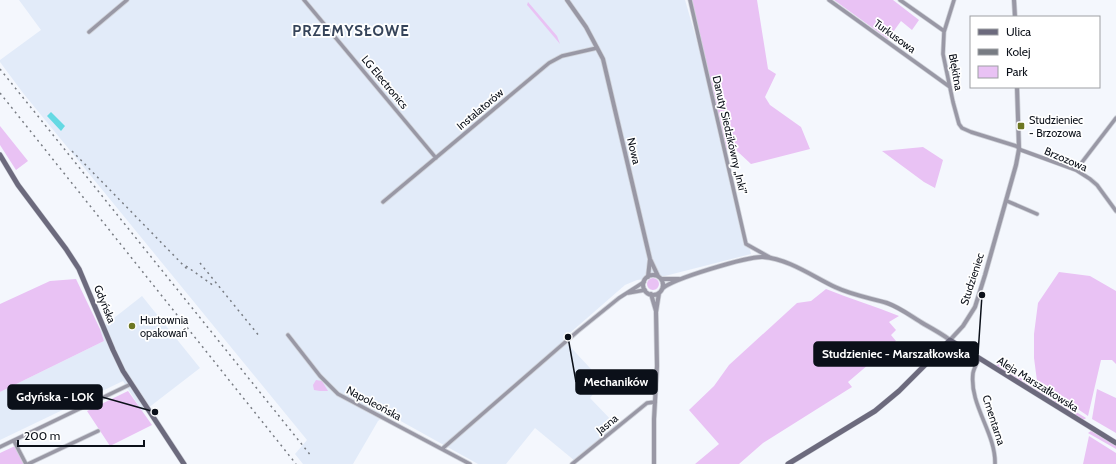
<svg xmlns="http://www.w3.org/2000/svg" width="1116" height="464" font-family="Cabin,sans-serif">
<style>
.built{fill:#e2ebf9}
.green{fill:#e9c2f4}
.water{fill:#65d9e3}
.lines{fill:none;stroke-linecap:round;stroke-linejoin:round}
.minor-casing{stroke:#cfd2d9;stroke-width:5}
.tertiary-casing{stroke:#cfd2d9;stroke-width:5.5}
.secondary-casing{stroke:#cfd2d9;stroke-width:6}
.minor{stroke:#9998a5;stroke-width:3.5}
.tertiary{stroke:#9998a5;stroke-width:4}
.secondary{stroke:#6c6a7d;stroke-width:5}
.rail{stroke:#787c83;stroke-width:1.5;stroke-dasharray:2 4;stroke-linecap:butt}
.poi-dot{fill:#6d7722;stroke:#fff;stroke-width:1.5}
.labels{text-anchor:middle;stroke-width:3.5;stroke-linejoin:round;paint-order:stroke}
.street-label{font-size:11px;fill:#0b1019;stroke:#fff}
.poi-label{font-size:11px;fill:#0b1019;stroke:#fff;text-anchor:start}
.district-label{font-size:15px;font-weight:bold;letter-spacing:1px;fill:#36445a;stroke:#fff}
.leader{fill:none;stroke:#0b1019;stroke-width:1.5}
.callout-dot{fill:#0b1019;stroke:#fff;stroke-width:1.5}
.callout{fill:#0b1019;stroke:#0b1019;stroke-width:1.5}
.callout-label{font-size:12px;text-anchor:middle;font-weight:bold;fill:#fff}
</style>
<rect width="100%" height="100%" fill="#f4f7fd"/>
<!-- built -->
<path class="built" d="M19 0H685L699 48 751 254 661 277 637 280 625 285 563 339 603 382 590 398 616 425 575 461 535 428 506 464H478L388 414 378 421 353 464H303L295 454 307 440 23 93 0 62V60L41 30Z
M142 296 200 368 152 405 142 411 123 381 0 440V392L104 341 100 329Z"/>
<!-- green -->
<path class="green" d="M689 0H757L768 69 776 74 765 97 770 105 801 127 810 149 751 164 737 151 725 149 699 48Z
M834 0H893L919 20 912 30 901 21 888 39Z
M528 2 557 36 560 44 528 6 527 5Z
M0 126 28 161 16 170 0 145Z
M923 147 943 160 935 188 924 182 882 151Z
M1059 272 1090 276 1116 291V364L1112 360H1101L1088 416 1037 381 1034 358V334L1038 303Z
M647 284a6 6 0 1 1 12 0a6 6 0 1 1-12 0Z
M76 279 100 329 104 341 0 392V304L50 281Z
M826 289C850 299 875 306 899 316L889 322 896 330 891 335 896 341 848 382 852 387 763 443 739 464H695L719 444 689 410 714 386 729 365 797 303 811 301Z
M997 363 1086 418 1085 419 1082 420 996 366Z
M316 380 322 381 328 391H320L314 390 313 385Z
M1097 389 1116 398V433L1092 419Z
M128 391 152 425 110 446 87 411Z
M1091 431 1116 445V449L1088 433Z
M1089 436 1116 453V464H1083Z
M15 446 24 464H0V453Z"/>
<!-- water -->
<path class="water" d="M51 112 65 126 61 131 47 116Z"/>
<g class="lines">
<defs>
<path id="minor" d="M304 0 436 158
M690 0 746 244 771 258
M829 0 950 87
M900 0 944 31
M954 0 944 32 943 54 953 102 959 124 962 128 971 132 1016 146 1021 150 1076 170 1090 179 1097 185 1116 211
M89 32 127 0
M1076 170 1116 118
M1007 201 1037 214
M383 202 549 63 562 56 597 48
M628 293 645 290
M288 335 320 376 338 394 470 464
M979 359C977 363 974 368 973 373 969 405 996 433 995 464
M14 441 26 464
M0 447 131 384
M442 449 578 331 619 298 644 282
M28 464 98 431
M572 464 647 403 655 402"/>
<path id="tertiary" d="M567 0 586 27 603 59 650 259 658 276
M1014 0 1015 17
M643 285a10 10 0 1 1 20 0a10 10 0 1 1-20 0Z
M648 277 650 259
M662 279H679
M662 289C671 279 749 256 763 257 789 259 812 276 835 287 852 295 870 298 887 303 901 308 912 317 924 324 933 329 942 334 950 340L963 326 975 307 985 275 1016 165 1019 149 1017 87
M651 294 656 311
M654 464V419L657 366 656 312 659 293"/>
<path id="secondary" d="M0 155 18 185 66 249 79 269 113 350 123 371 184 464
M788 464 875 411 899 391 950 340 1116 443"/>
</defs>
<!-- minor casing -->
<use href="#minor" class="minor-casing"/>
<!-- tertiary casing -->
<use href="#tertiary" class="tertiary-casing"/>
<!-- secondary casing -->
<use href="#secondary" class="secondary-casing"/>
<!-- minor -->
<use href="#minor" class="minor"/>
<!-- tertiary -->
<use href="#tertiary" class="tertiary"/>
<!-- secondary -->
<use href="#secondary" class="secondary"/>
<!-- rail -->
<path class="rail" d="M0 69 312 457
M0 93 296 464
M72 151 189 271
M200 263 260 337
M186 266 214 286"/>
</g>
<!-- markers -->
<g class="poi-dot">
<rect x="1017" y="122" width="8" height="8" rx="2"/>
<circle cx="132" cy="326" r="4"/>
</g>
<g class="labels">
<!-- street labels -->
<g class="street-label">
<text transform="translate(895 36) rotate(36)" y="4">Turkusowa</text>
<text transform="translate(956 72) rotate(80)" y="4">Błękitna</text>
<text transform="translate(385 82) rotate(50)" y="4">LG Electronics</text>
<text transform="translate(480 109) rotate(-40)" y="4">Instalatorów</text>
<text transform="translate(730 135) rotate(77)" y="4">Danuty Siedzikówny „Inki”</text>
<text transform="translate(634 151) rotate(77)" y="4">Nowa</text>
<text transform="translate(1066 159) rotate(23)" y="4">Brzozowa</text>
<text transform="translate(972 279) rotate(-72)" y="4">Studzieniec</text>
<text transform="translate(105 304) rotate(68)" y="4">Gdyńska</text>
<text transform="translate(1038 384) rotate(32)" y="4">Aleja Marszałkowska</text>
<text transform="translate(374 403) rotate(28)" y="4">Napoleońska</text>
<text transform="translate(994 420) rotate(72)" y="4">Cmentarna</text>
<text transform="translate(607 424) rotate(-39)" y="4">Jasna</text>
</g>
<!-- poi labels -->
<g class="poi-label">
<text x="1029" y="124">Studzieniec<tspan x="1029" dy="13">- Brzozowa</tspan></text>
<text x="140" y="324">Hurtownia<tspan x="140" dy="13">opakowań</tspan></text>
</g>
<!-- district labels -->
<g class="district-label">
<text x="351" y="36">PRZEMYSŁOWE</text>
</g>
</g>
<!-- callouts -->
<path class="leader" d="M982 295L978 354M568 337L576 382M155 412L102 397"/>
<g class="callout-dot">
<circle cx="982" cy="295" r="4"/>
<circle cx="568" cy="337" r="4"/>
<circle cx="155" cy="412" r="4"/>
</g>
<g class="callout">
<rect x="814" y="342" width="164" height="24" rx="4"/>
<rect x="576" y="370" width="81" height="24" rx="4"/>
<rect x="8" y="385" width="94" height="24" rx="4"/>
</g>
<g class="callout-label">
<text x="896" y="358">Studzieniec - Marszałkowska</text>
<text x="616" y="386">Mechaników</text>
<text x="55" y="401">Gdyńska - LOK</text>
</g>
<!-- legend -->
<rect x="970" y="16" width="130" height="72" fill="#ffffff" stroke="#9d9fa3"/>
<rect x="978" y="29" width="20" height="6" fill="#6c6a7d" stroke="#9d9fa3"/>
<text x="1006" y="36" font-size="12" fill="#0b1019">Ulica</text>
<rect x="978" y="49" width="20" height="6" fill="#787c83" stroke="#9d9fa3"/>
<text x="1006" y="56" font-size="12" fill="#0b1019">Kolej</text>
<rect x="978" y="66" width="20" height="12" fill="#e9c2f4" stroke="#9d9fa3"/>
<text x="1006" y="76" font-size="12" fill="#0b1019">Park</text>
<!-- scale -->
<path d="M18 440v6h126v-6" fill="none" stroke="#0b1019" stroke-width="2"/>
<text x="24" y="440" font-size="12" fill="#0b1019" stroke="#ffffff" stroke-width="3" paint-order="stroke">200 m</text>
</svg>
